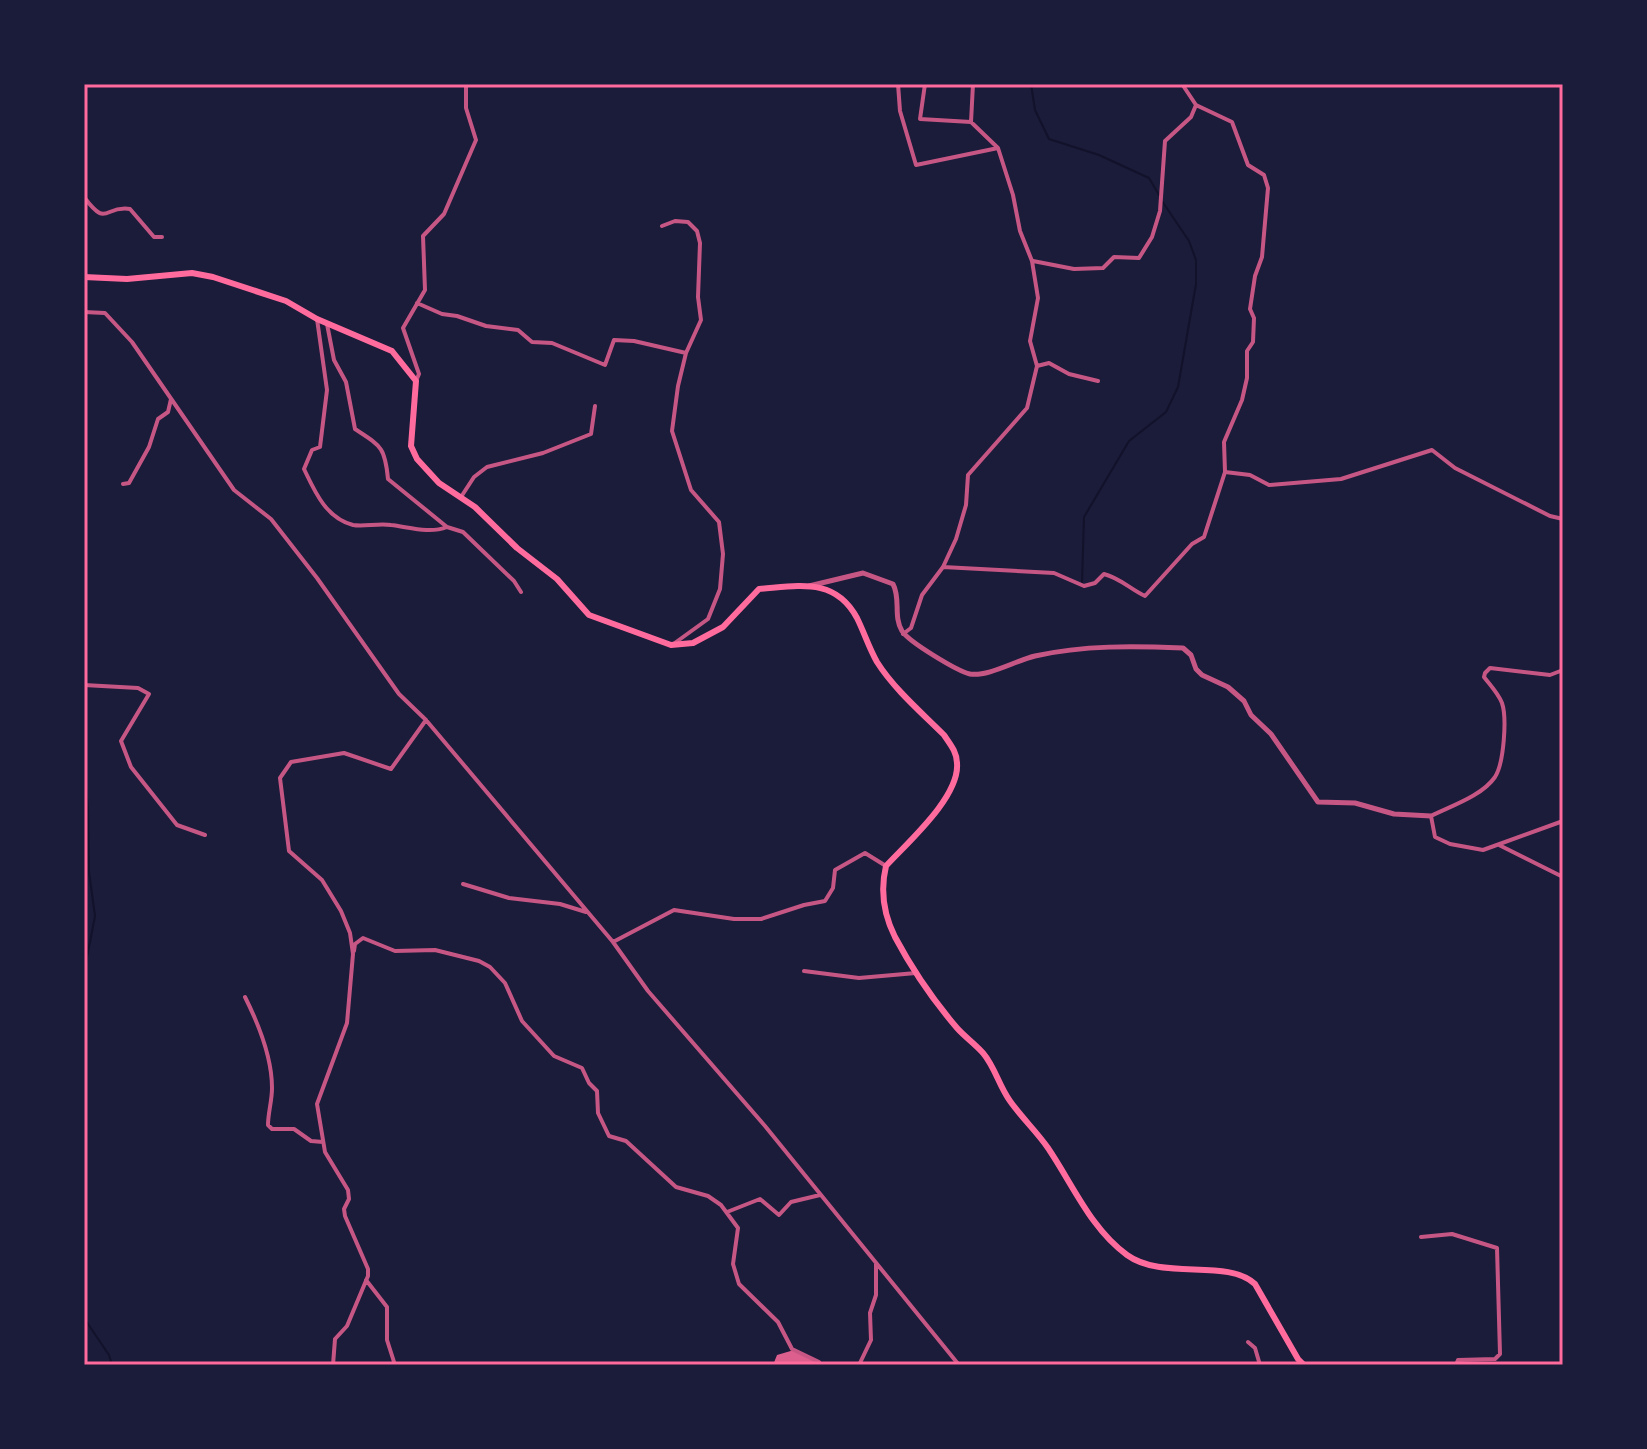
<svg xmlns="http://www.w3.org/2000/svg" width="1647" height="1449" font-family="Quicksand,sans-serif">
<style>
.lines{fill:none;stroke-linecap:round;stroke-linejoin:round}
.stream{stroke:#12122b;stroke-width:2}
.building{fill:#dd5f8e}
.minor{stroke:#c65784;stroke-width:4}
.tertiary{stroke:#c65784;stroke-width:5}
.secondary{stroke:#ff6b9d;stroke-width:6}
.neatline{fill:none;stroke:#ff6b9d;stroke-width:3}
</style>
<rect width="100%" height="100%" fill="#1b1b3a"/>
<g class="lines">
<!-- stream -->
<path class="stream" d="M1031 84 1035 110 1049 139 1099 155 1149 178 1159 195
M1082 583 1084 517 1129 441 1166 412 1178 387 1196 284V260L1189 241 1162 201
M84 768 88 808 89 872 95 916 84 973
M84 1318 109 1355 112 1365"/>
</g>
<!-- building -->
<path class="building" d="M794 1350 819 1362 820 1365H773L777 1355Z"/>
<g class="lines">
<!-- minor -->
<path class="minor" d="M898 84 900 111 916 165 998 148
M1182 84 1196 105 1232 122 1248 165 1264 175 1268 188 1262 257 1255 276 1250 309 1254 318 1253 342 1247 351V378L1242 400 1224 442 1225 472
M971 122 973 84
M84 197C108 229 103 205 130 209L154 237H162
M662 226 675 221 688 222 697 231 700 243 698 297 701 320 686 353 678 386 672 431 691 490 719 522 723 554 720 589 708 619 672 645
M1033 261 1074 269 1103 268 1114 257 1139 258 1152 237 1160 211 1165 141 1191 117 1196 105
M417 303 442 314 457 316 486 326 518 330 532 342 552 343 605 365 614 340 634 341 686 353
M84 312 105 313 132 342 234 490 271 519 317 578 399 694 426 720 613 942 648 991 765 1126 959 1365
M317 319 327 390 320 447 312 450 304 469C315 492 326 518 353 525 364 527 378 523 391 525 409 527 429 534 447 527
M327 324 334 360 346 382 355 429C381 446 385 447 388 479L447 527 463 532 514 581 521 592
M1037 366 1049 363 1069 374 1098 381
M416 381 419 374 403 328 425 290 423 236 444 214 476 140 466 108V84
M123 484 129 483 149 447 158 419 168 412 171 399
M461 497 474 477 487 467 543 453 591 434 595 406
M943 567 1054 573 1084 586 1095 583 1104 574C1120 578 1130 589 1145 596L1192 544 1204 537 1225 472 1250 475 1269 485 1341 479 1432 450 1455 468 1550 516 1563 519
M903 634 911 628 922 595 943 567 956 539 966 505 968 475 1027 408 1037 366 1030 341 1038 298 1032 261 1020 231 1013 195 998 148 971 122 920 119 925 84
M1563 670 1550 675 1490 668 1485 673 1484 677C1490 685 1498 693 1502 703 1507 718 1504 763 1495 777 1482 796 1451 806 1431 816L1435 837 1450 844 1483 850 1563 821
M84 685 138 688 149 694 121 741 131 767 177 825 205 835
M1499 845 1563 877
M463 884 509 898 560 904 586 912
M613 942 674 910 734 919H761L804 905 825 901 833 888 835 870 865 853 886 866
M354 951 355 944 363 938 395 951 435 950 479 961 490 967 505 983 522 1021 554 1056 582 1068 589 1083 597 1091 598 1113 609 1136 626 1141 676 1187 708 1196 721 1205 738 1228 733 1264 739 1284 778 1322 792 1349 819 1362 820 1365
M804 971 859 978 916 973
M245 997C258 1023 272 1059 272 1088 272 1101 268 1113 268 1125L272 1129H294L311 1141 323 1142
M727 1212 760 1199 779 1215 791 1202 820 1195
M1421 1237 1452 1234 1497 1248 1500 1354 1495 1359 1458 1360 1456 1365
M366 1280 387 1307V1340L395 1365
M1248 1342 1255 1348 1260 1365
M333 1365 335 1339 347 1326 368 1276V1269L345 1216 344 1209 349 1199 348 1190 325 1152 317 1104 347 1023 353 954 350 933 341 911 322 880 289 851 280 778 291 762 344 753 391 769 426 720
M859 1365 871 1340 870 1313 876 1295V1264"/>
<!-- tertiary -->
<path class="tertiary" d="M809 586 863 573 893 584C901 599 893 616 902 631 909 642 957 671 970 674 988 677 1017 660 1035 656 1084 645 1134 646 1183 648L1191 655 1196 669 1202 675 1228 687 1244 701 1251 715 1271 734 1318 802 1355 803 1394 814 1431 816"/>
<!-- secondary -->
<path class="secondary" d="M84 277 127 279 192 273 213 277 286 301 317 319 392 351 416 381 411 446 417 459 439 483 475 507 517 548 557 579 589 615 671 645 693 643 723 627 759 589C799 586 835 577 857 618 864 632 869 648 877 662 894 689 922 713 944 735 950 744 957 752 957 763 960 797 907 843 886 866 880 891 884 915 895 937 912 969 933 1000 957 1028 965 1037 975 1044 983 1053 995 1067 999 1086 1010 1101 1022 1118 1037 1132 1048 1148 1073 1185 1091 1229 1127 1255 1163 1281 1227 1258 1255 1284L1298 1359 1304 1365"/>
</g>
<!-- border -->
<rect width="1647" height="1449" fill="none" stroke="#1b1b3a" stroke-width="172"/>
<rect x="86" y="86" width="1475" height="1277" class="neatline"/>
</svg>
